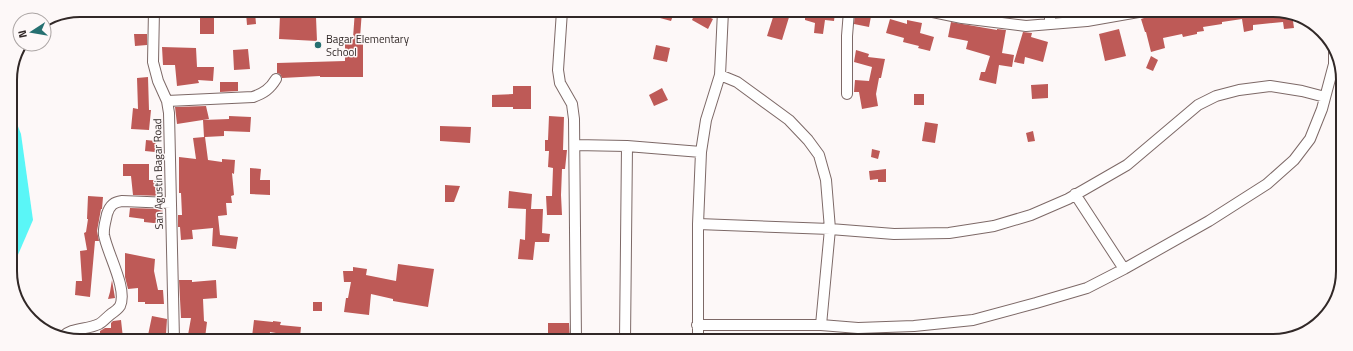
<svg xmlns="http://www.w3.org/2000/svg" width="1353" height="351" font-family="'Titillium Web',sans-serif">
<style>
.water{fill:#5af6f7}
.building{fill:#be5a57}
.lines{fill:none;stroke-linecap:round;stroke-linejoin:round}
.minor-casing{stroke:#7d6967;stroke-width:12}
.minor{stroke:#fff;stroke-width:10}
.poi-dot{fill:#267071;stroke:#fdf8f8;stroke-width:1.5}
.labels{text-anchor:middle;stroke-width:3;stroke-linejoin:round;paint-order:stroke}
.poi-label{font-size:11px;fill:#312827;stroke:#fdf8f8;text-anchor:start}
.street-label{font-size:11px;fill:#312827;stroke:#fdf8f8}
.rim{fill:none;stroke:#312827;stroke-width:2}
</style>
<rect width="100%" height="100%" fill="#fdf8f8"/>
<!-- water -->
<path class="water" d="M10 106 21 134 33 220 11 271Z"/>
<!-- building -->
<path class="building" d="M200 10H214V34H200Z
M355 10H362L360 38H363V77H320V76L282 78 280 74 277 73V63L345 61V38H353Z
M663 11 674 13 671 21 660 18Z
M696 11 713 19 708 29 692 20Z
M775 11H808L820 14 821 11 835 13 834 21 825 20 823 34 814 33 815 23 805 20V18L790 14 782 40 767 36Z
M855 11H872L869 27 854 24Z
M1182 11H1287L1292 14 1294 28 1284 29 1283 22 1253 25V30L1244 32 1242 19 1222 22V24L1203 27 1204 31 1197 32V34L1183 37 1182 34 1163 38 1165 48 1151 52 1146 32H1145L1141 19 1156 14V17Z
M255 12 256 24 247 25 246 13Z
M280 15 316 17 317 41 279 39Z
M890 19 907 24V20L922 23 920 33 934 37 930 51 918 48 919 46 903 42 904 38 886 33Z
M951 22 997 30V29L1006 30 1002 53 1014 55 1012 67 999 65 996 84 979 80 981 72H985L990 56 966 49 968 41 948 37Z
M1119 29 1126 56 1105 61 1099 34Z
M1023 32 1032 33 1031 37 1048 42 1043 62 1025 57 1024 64 1014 62Z
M134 34H147V45L135 46Z
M656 45 670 48 667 62 653 59Z
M162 47 196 48 197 67H214L213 81 198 80 199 83 177 86 175 65H163Z
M248 49 250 69 234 70 233 50Z
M856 50 869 54 868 57 885 59 881 78H879L876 94 878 106 862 109 859 92H854L855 80 869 81 872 67 854 62Z
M1151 56 1158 60 1153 71 1146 68Z
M148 77 149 110H151L149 130 131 129 133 108 138 109 137 78Z
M220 82H238V91L220 92Z
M1048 84V98L1032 99 1031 85Z
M513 86H531V109H513V107H492V95L513 94Z
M662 88 668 100 654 106 649 95Z
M914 94H924V105H914Z
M206 106 209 119 177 124 175 107Z
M229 116 251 117 250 132 224 131V136L205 137 208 160 222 162V159L235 160 234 174 232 173 234 195 231 196 232 203H226L227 215 218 216 220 235 238 237 236 249 212 246 213 228 192 230 193 239 181 240 180 227H178V215H182L181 193H179V157L196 159 193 138 204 137 203 120 229 119Z
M549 116 564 117 563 150H567L565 169H562L561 195 562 215H547L546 196H552L553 168 548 167 549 151H545V140H548Z
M925 122 938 124 935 143 922 141Z
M440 126 471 127 470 143 440 141Z
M1033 131 1035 141 1028 142 1026 133Z
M146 140 156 141 155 152 145 151Z
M872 149 880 151 878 159 871 157Z
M123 164H149V180H162V196L133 195 131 176H123Z
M250 168 261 169 260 180H270V195L250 194Z
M886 169V182H878V179L870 180 869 171Z
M445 185 460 186 454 202H445Z
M509 191 532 194 531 209H543L542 233 550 234 549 242H535L533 260 518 259 520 239 525 240 526 209 508 208Z
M88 196 103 197 102 209H101L97 231 99 241H95L90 297 75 295 76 281H82L80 251 87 250 84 233 86 232 88 219H87Z
M130 208 163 209V224L144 222V219L129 217Z
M125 253 155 259 154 271 158 290H163L164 304H145V302H138V288L128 289 125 277Z
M398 264 434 269 428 307 393 301V299L371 294 369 315 344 312 346 298H348L351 282H344L343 271H353V267L367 269 366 275 396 281Z
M112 280 115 298 108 299 110 292Z
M179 280H192V282L216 280 217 298 203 299 204 321 207 322 205 338 188 335 191 318H181Z
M313 302H322V311H313Z
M152 316 167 319 166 334 160 333V340H147Z
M121 320 123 338H100V331L105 328H111V323L113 321Z
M254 320 273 322V321L281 322 280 325 301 327 300 337 270 332 269 340 252 337Z
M548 323H569L570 340H548Z"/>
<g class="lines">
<defs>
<path id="minor" d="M154 10 153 62 158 81 167 101 169 113 174 340
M562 11 558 70 560 83 572 104 574 119 576 340
M928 11 962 18 1026 26 1087 21 1144 11
M1050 11V24
M720 75 737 82 789 120 808 140 819 155 826 180 830 229 821 325
M847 94V36L849 11
M167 101 253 97C264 93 270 89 276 79
M575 145 627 146 701 152
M1075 194 1124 269
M698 224 830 229 894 234 949 233 994 226 1031 215 1068 199 1127 165 1198 105 1216 96 1239 90 1270 86 1302 91 1325 97
M697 325H821L858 328 914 326 973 320 1036 303 1087 288 1124 269 1209 221 1267 184 1294 160 1310 139 1322 109 1334 64V52
M62 337C72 327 87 330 99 324 103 322 107 317 111 314 114 312 118 309 120 306 128 289 107 253 104 235 103 228 106 220 107 214 110 205 114 202 122 201L171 203
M625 340 627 146
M698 340V224L701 152 706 120 720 75 723 11"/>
</defs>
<!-- minor casing -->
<use href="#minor" class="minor-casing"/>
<!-- minor -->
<use href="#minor" class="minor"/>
</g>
<!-- markers -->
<circle class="poi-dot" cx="318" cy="45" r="4"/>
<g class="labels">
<!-- poi labels -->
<g class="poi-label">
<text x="326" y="43">Bagar Elementary<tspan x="326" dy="13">School</tspan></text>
</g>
<!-- street labels -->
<g class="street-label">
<text transform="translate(158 174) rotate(-91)" y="4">San Agustin Bagar Road</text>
</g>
</g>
<!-- crop -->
<path d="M0 0H1353V351H0ZM80 17H1273A63 63 0 0 1 1336 80V271A63 63 0 0 1 1273 334H80A63 63 0 0 1 17 271V80A63 63 0 0 1 80 17Z" fill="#fdf8f8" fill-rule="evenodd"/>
<path class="rim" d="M80 17H1273A63 63 0 0 1 1336 80V271A63 63 0 0 1 1273 334H80A63 63 0 0 1 17 271V80A63 63 0 0 1 80 17Z"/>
<!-- north arrow -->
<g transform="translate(32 32) rotate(258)"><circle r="19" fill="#fdf8f8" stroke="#aba5a4"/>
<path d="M0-3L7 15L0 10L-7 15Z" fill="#267071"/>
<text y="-6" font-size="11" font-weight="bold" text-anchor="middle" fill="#312827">N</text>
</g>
</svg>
